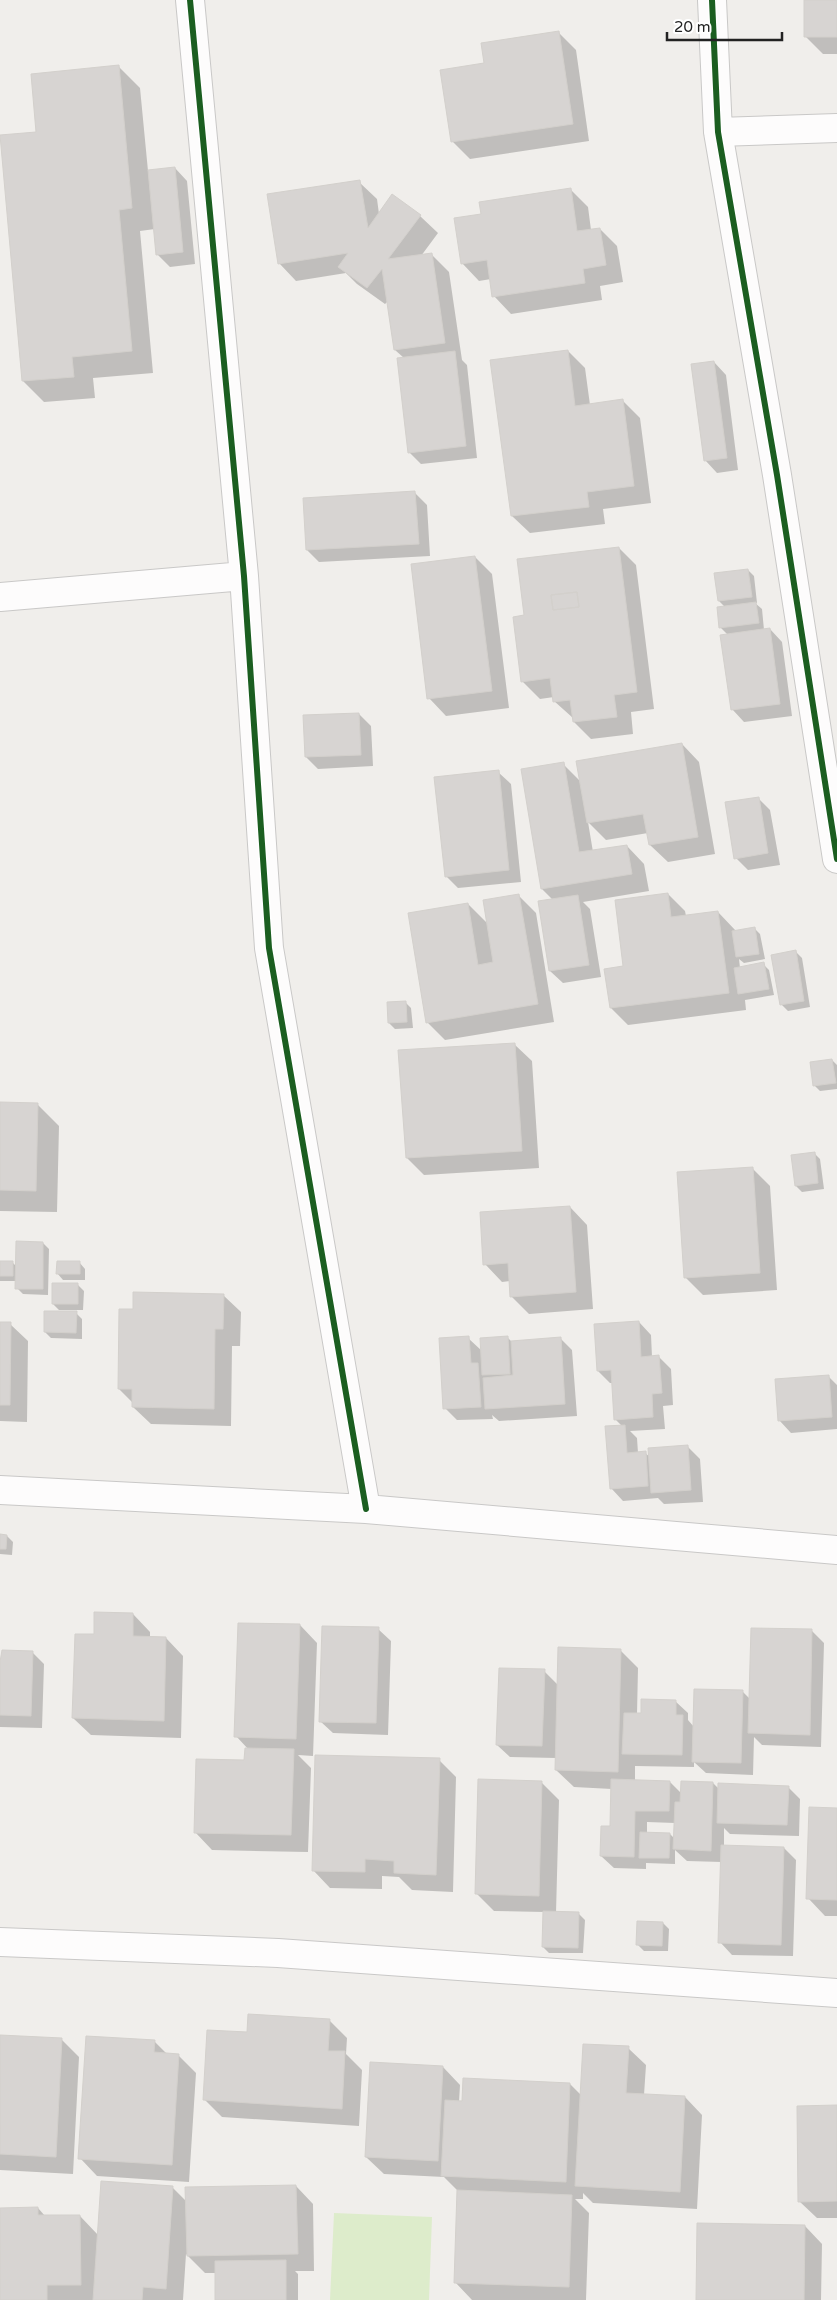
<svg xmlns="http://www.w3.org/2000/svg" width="837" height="2300" font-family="'Varela Round',sans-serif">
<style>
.grass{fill:#ddeccb}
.shadow{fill:#0003;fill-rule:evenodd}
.building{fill:#d7d4d2;stroke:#d3d0cc;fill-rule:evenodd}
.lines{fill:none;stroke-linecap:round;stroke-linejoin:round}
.minor-casing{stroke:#c9c8c7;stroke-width:30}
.minor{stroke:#fdfcfc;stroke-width:28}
.cycleway-casing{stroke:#fff;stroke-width:9}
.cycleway{stroke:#1b5e20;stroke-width:6}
</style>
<rect width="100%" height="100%" fill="#f0eeeb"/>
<!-- grass -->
<path class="grass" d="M334 2213 432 2217 429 2300H330Z"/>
<!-- shadow -->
<path class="shadow" d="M806 0H837V54H823L806 37Z
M558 32 576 50 589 141 470 159 452 141Z
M119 67 140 88 148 171 175 168 187 181 195 264 170 267 157 254 155 229 140 231 153 373 93 378 95 398 44 402 23 381 38 133Z
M359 182 377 199 379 214 420 216 438 233 421 256 431 254 449 272 462 360 467 365 477 458 421 464 409 452 404 358 395 350 388 301 385 304 357 284 346 273 296 281 279 263Z
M570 189 588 207 591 230 600 229 617 246 623 282 600 286 602 300 511 314 494 296 491 279 479 281 462 263 482 215Z
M568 351 585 368 590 405 622 400 640 418 651 503 603 509 605 524 530 533 512 516Z
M714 362 726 375 738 470 717 473 705 460Z
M415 493 427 505 430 556 319 562 307 550Z
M619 548 636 565 654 709 631 712 633 734 591 739 574 722 573 718 554 701V697L540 699 522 681 525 616Z
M475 557 492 574 509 708 446 716 429 698Z
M748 570 754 576 757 603H755L762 609 764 630 770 629 782 642 792 716 744 722 732 709 728 635 720 627 725 607 719 601Z
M359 714 371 726 373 766 318 769 306 757Z
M682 744 699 762 715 854 668 862 650 845 648 833 606 840 588 822 593 852 627 846 644 864 649 891 583 902 590 909 601 977 563 983 550 971 553 900 542 889 563 764 581 782Z
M498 772 511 784 521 882 458 888 446 876Z
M758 798 770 810 780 865 748 870 736 858Z
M668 894 685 911 686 916 718 912 736 931 754 928 760 934 765 959 744 963 739 959 740 968 763 964 769 970 774 995 745 1000 746 1010 628 1025 611 1008 624 967Z
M519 896 536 913 554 1022 445 1040 427 1022 468 904 488 924Z
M796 952 802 958 810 1007 788 1011 781 1004Z
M405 1002 411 1008 413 1028 395 1029 389 1023Z
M514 1044 532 1061 539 1168 424 1175 407 1158Z
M832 1060 837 1065V1089L820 1091 814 1085Z
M0 1104H37L59 1126 57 1212 0 1211Z
M814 1153 820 1159 824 1189 802 1192 796 1186Z
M752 1168 770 1186 777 1290 703 1295 685 1277Z
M570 1207 587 1225 593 1309 529 1314 511 1296V1281L502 1282 485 1264Z
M43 1243 49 1249 48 1295 23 1294 17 1288V1281H0V1262H12L17 1267Z
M79 1262 85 1269V1280H63L57 1273Z
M78 1285 84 1291 83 1310H59L53 1304Z
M223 1295 241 1312 240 1346H232L231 1426 151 1424 133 1407V1403L119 1389 134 1310Z
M76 1313 82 1319V1339L51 1338 45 1332Z
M639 1322 651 1335 652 1357H659L671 1369 673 1405 663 1406 665 1429 630 1431 637 1438 638 1453H645L650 1457 687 1446 700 1459 703 1502 664 1504 658 1498 623 1501 611 1488 622 1426 615 1419 613 1383H610L598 1371Z
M0 1323 10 1324 28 1341 27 1422 0 1421Z
M507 1337 512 1342 560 1338 572 1350 577 1416 499 1421 492 1415 493 1419 457 1420 445 1408 468 1338 482 1351Z
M828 1376 837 1385V1429L791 1433 779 1420Z
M0 1536H7L13 1542 12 1555 0 1554Z
M133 1614 150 1632V1638H166L183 1656 181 1738 91 1735 73 1718 95 1636Z
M300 1625 317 1643 313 1756 298 1755 311 1768 308 1852 212 1850 195 1832 245 1762 249 1750 236 1736Z
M378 1629 391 1641 388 1735 333 1733 320 1721Z
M812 1631 824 1643 821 1747 762 1745 754 1737 753 1775 706 1773 694 1762V1767L635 1766V1781L670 1782 682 1794 713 1783 719 1789 788 1787 800 1799 799 1836 730 1834 724 1828V1847L784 1848 796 1860 793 1956 732 1955 720 1942 722 1862 687 1861 675 1850V1864L646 1863V1869L614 1868 601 1856 611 1827 612 1789 574 1787 556 1770V1758L510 1757 497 1745 544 1671 558 1685 620 1650 638 1668 637 1714 643 1715 675 1701 688 1713V1720L694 1727 743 1692 750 1699ZM647 1822 675 1823V1839L670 1834H647Z
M32 1652 44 1664 42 1728 0 1727V1664Z
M439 1760 456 1777 453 1892 412 1890 399 1877 382 1876V1889L330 1888 313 1870Z
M542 1783 559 1800 556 1913H578L585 1920 583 1953H549L543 1947 545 1912 494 1911 476 1893Z
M837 1809V1916H825L808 1898Z
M663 1923 669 1929 668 1951H644L638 1945Z
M329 2020 347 2038 346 2054 362 2070 359 2126 222 2117 205 2100 248 2034Z
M0 2036 61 2039 79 2057 73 2174 0 2170Z
M154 2041 167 2054 178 2055 196 2073 189 2182 97 2176 80 2158Z
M628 2048 646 2065 644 2095 685 2097 702 2115 697 2209 593 2203 583 2193V2199H575L589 2213 586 2300H472L455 2282 458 2191 444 2177 384 2174 366 2157 443 2067 460 2085 459 2102 570 2084 581 2095Z
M837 2106V2218H817L799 2201Z
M296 2186 313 2204 314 2271H295L298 2274V2300H217L216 2273H205L186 2254 183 2300H0V2209L38 2208 45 2216H80L98 2235 172 2187 187 2202Z
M805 2226 822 2244 821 2300H698Z"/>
<!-- building -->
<path class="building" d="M804 0H837V37H804Z
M559 31 573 124 451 142 440 70 484 63 481 43Z
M119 65 132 208 119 210 132 351 72 357 74 377 22 381 0 135 36 132 31 74Z
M175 167 183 252 156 255 148 170Z
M360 180 368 228 392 194 421 215 388 259 432 253 445 343 394 350 382 269 367 288 338 267 348 253 278 264 267 194Z
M571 188 577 231 600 228 606 265 583 269 585 283 492 297 487 260 461 264 454 218 481 214 479 202Z
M568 350 575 406 623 399 634 486 587 492 589 507 511 516 490 360Z
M455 351 466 446 408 453 397 358Z
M714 361 727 458 704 461 691 364Z
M415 491 419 544 306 550 303 498Z
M619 547 637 692 614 695 617 717 573 722 570 700 553 702 550 678 521 682 513 617 524 615 517 559ZM577 592 579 607 553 610 551 595Z
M475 556 492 691 427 699 411 564Z
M748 569 752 597 718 601 714 573Z
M577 592 579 607 553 610 551 595Z
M756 602 759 623 719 628 717 607Z
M770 628 780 704 731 710 720 635Z
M359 713 361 755 305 757 303 715Z
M682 743 698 837 649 845 643 814 587 823 576 761Z
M564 762 579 852 627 845 632 874 541 889 521 769Z
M499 770 509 870 445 877 434 777Z
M759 797 768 853 734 859 725 802Z
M668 893 671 917 718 911 729 993 610 1008 604 969 623 966 615 900Z
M519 894 538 1004 426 1023 408 913 468 903 478 965 493 962 483 900Z
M578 895 589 965 549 971 538 901Z
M755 927 759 954 736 957 732 931Z
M796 950 804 1001 780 1005 771 955Z
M764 962 769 989 738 994 734 968Z
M406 1001 407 1022 388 1023 387 1002Z
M515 1043 522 1151 406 1158 398 1050Z
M832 1059 836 1083 813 1086 810 1062Z
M0 1102 38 1103 36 1191 0 1190Z
M815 1152 818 1183 795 1186 791 1155Z
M753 1167 760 1273 684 1278 677 1172Z
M570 1206 576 1292 510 1297 508 1263 483 1265 480 1212Z
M16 1241 43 1242V1289H15Z
M0 1261H13V1276H0Z
M57 1261H80V1274H56Z
M52 1283H78V1304H52Z
M133 1292 224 1294 223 1329H215L214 1409 132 1407V1389H118L119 1309H133Z
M44 1311H77L76 1333 44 1332Z
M639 1321 641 1357 659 1355 662 1393 652 1394 653 1417 614 1420 611 1370 597 1371 594 1324Z
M0 1322H11L10 1405H0Z
M469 1336 471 1363H478L481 1407 443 1409 439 1338Z
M508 1336 510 1374 482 1375 480 1338Z
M561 1337 565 1404 485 1409 483 1378 513 1375 511 1341Z
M829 1375 832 1417 778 1421 775 1379Z
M625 1425 627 1453 646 1451 648 1486 610 1489 605 1426Z
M688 1445 691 1490 651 1493 648 1448Z
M0 1534 7 1535 6 1549H0Z
M94 1612 133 1613V1636L166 1637 164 1721 72 1718 75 1634H94Z
M238 1623 300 1624 296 1739 234 1737Z
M322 1626 379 1627 376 1723 319 1722Z
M751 1628 812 1629 810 1735 748 1733Z
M558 1647 621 1649 618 1772 555 1770Z
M2 1650 33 1651 31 1716 0 1715V1662Z
M499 1668 545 1669 542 1746 496 1745Z
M694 1689 743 1690 741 1763 692 1762Z
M641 1699 676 1700V1715H683L682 1755 622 1754 624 1713H641Z
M245 1748 294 1749 291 1835 194 1833 196 1759 244 1760Z
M315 1755 440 1758 436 1875 394 1873V1861L365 1859V1872L312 1871Z
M478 1779 542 1781 539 1896 475 1894Z
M611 1779 670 1781 669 1811H635L634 1857 600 1856 601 1826H610Z
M681 1781 713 1782 711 1851 673 1849 675 1802H680Z
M718 1783 789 1786 787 1825 717 1823Z
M809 1807 837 1808V1900L806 1899Z
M640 1832 670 1833 669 1858H639Z
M721 1845 784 1847 781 1945 718 1943Z
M543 1911 579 1912 578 1948 542 1947Z
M637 1921 663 1922 662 1946 636 1945Z
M248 2014 330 2019 328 2051H345L342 2109 203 2100 207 2030 247 2032Z
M0 2035 62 2038 56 2157 0 2154Z
M86 2036 155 2040 154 2052 179 2054 172 2165 78 2159Z
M583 2044 629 2046 626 2093 685 2096 680 2192 575 2186Z
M370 2062 443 2066 438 2161 365 2157Z
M463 2078 570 2083 566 2182 441 2176 445 2100 462 2101Z
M837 2105V2201L798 2202 797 2106Z
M101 2181 173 2186 166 2289 143 2287 142 2300H93Z
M296 2185 298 2254 187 2256 185 2187Z
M457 2190 572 2195 569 2287 454 2283Z
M38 2207V2215H80L81 2285H47V2300H0V2208Z
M697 2223 805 2225 804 2300H696Z
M286 2260V2300H215V2261Z"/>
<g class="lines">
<defs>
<path id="minor" d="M190 0 244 576 269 948 366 1509
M712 0 718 132 777 475 837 859
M718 132 837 128
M0 597 244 576
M0 1490 366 1509 837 1550
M0 1942 278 1953 837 1993"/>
</defs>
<!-- minor casing -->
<use href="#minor" class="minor-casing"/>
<!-- minor -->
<use href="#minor" class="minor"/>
<defs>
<path id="cycleway" d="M190 0 244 576 269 948 366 1509
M712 0 718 132 777 475 837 859"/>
</defs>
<!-- cycleway casing -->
<use href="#cycleway" class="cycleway-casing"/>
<!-- cycleway -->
<use href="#cycleway" class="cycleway"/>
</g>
<!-- scale -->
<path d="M667 32v8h115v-8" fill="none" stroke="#222222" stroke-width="2.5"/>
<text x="674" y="32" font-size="15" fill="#222222" stroke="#ffffff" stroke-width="4" paint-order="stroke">20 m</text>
</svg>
